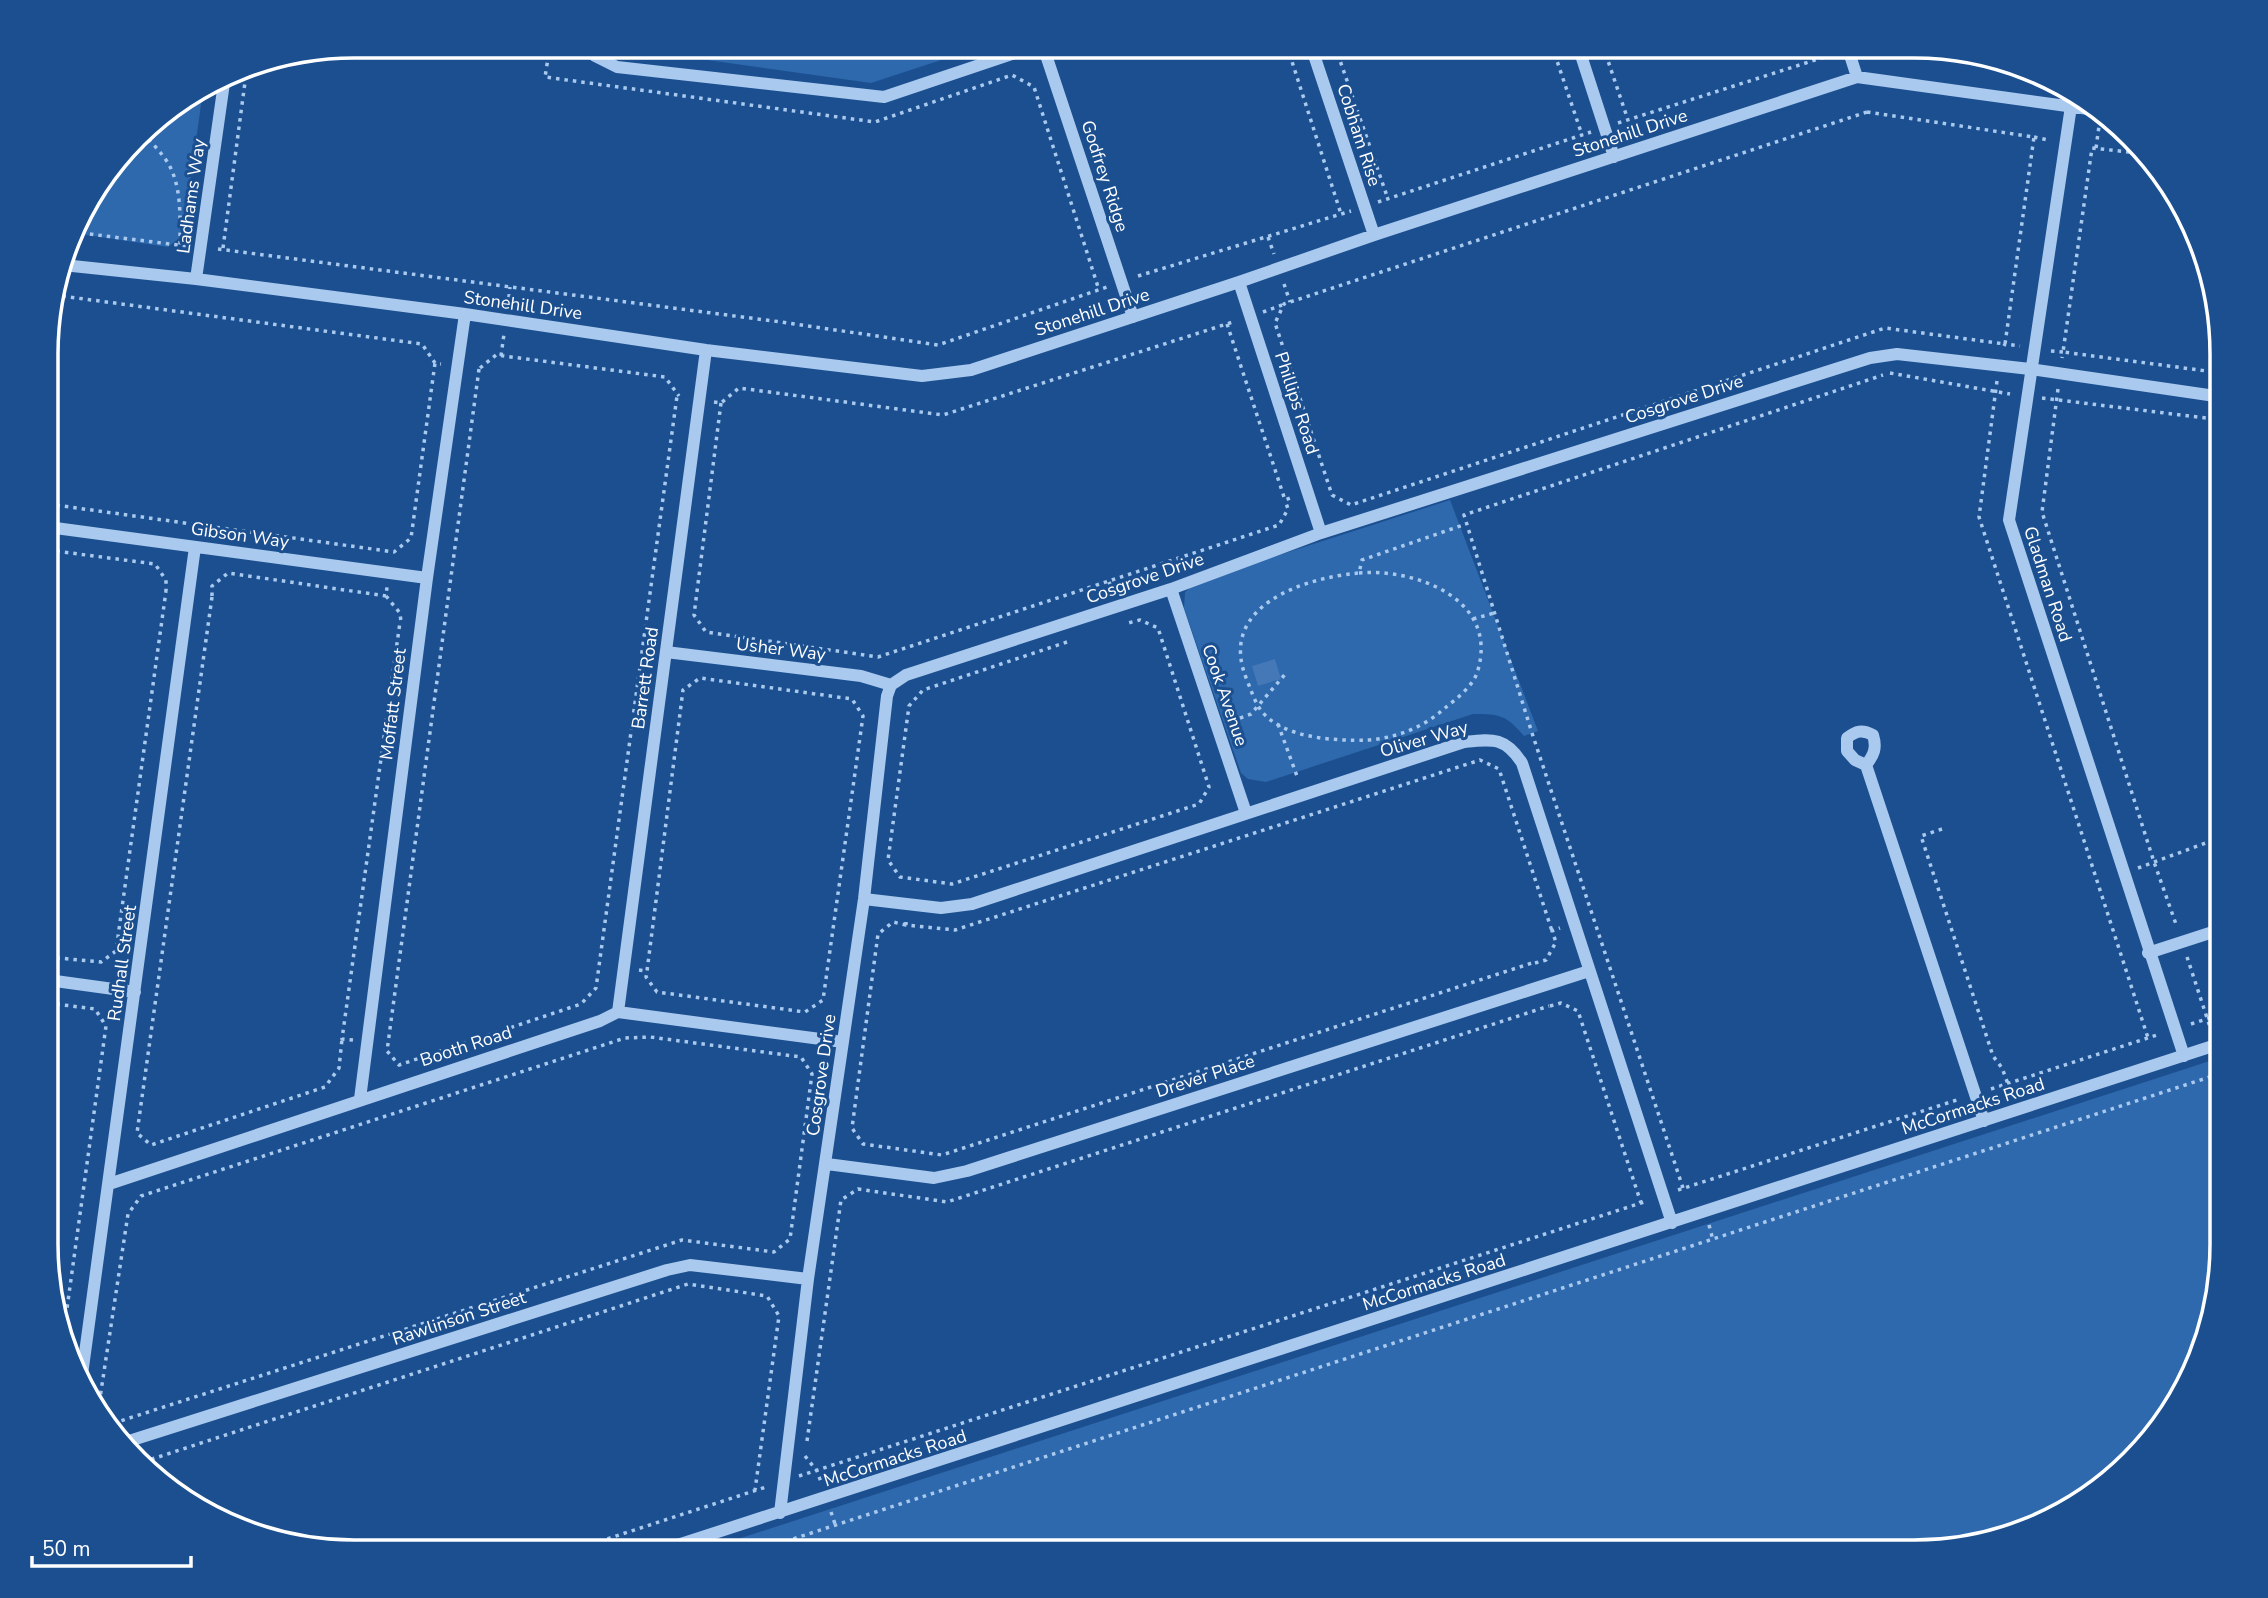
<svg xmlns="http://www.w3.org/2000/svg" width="2268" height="1598" font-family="'Nunito Sans',sans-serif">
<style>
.green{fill:#2e69ad}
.building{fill:#4478b7}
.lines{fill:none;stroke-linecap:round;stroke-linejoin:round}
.path{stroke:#a9c9ee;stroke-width:3.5;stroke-dasharray:3.5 5;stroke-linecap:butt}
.minor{stroke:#a9c9ee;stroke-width:12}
.labels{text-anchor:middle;stroke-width:6;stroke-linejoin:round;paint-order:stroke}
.street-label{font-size:18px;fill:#fff;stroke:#1b4f8f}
.rim{fill:none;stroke:#fff;stroke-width:3.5}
</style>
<rect width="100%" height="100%" fill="#1b4f8f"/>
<!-- green -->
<path class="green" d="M608 46H984L871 83Z
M203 90 183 235 168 247 73 233 78 217 150 122Z
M1450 500 1538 731 1524 736C1506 715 1500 714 1473 714L1266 782 1248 779 1241 773 1184 608 1185 592 1196 582Z
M2222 1057V1264L2199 1362 2158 1432 2050 1521 1914 1552H698Z"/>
<!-- building -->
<path class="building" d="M1275 659 1281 679 1258 686 1252 666Z"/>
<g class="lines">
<!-- path -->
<path class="path" d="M550 46 545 77 875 122 1012 75 1034 87 1099 290
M1287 46 1341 214
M1335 46 1388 199
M1552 46 1582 135
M1603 46 1628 120
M1821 46 1824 56
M1886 46 2007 63
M1867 112 2034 137 2005 344 1885 328 1351 505 1332 495 1275 323 1284 304Z
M1618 123 1834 54
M143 133C151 142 161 152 168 163 182 187 180 218 180 245
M2034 137 2048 140
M2096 148 2099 126
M2138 153 2092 148 2063 352 2222 373
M1378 202 1591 132
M73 232 186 246
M1268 237 1274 254
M223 248 247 67
M218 249 781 322 938 345 1107 287
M1138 276 1351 211
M1284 284 1290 302
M54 295 422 344 435 363 441 364
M508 306 510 287
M1263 312 1282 305
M1227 324 1285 500 1293 497
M2004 346 2005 344 2020 346
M2051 351 2063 352 2062 358
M501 356 504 334
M480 368 496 355 665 377 679 396
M479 369 387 1051 399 1065 581 1004 596 988 677 396
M1890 373 2010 394
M1997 381 1979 517 2148 1038
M2058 389 2042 512 2154 862 2177 927
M2042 398 2222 420
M714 402 721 403 739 388 943 415 1236 321
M721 403 694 615 706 632 878 657 1279 525 1288 509 1285 500
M48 504 394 552 411 538 435 363
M48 550 155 564 166 580V591
M1359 573C1416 568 1501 600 1477 673 1472 687 1456 699 1445 708 1424 727 1397 738 1368 740 1336 741 1281 739 1260 709 1254 700 1251 690 1247 680 1216 607 1302 578 1359 573L1362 560 1466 524
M1109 582 1114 593
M212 596V586L228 573 386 596 387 587
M386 596 400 613 401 622
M212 597 137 1133 151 1145 325 1087 339 1068 342 1039
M1473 619 1494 613
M1067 642 923 690 909 706 888 860 900 877 952 884 1199 804 1209 787 1158 628 1140 620 1128 623
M1232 721 1251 714 1287 672
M1278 724 1298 779
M1942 829 1921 836 1993 1056 2002 1068 2008 1084
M2138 868 2222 837
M906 922V925L955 930 1480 760 1499 769 1552 931
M906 925 893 922 878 934 852 1128 863 1144 942 1155 1535 962
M48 957 101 962 116 951 166 591
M2187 957 2211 1030
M1535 963 1546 960 1556 942 1552 931 1560 928
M639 970 647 971 683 690 700 678 852 699 863 716 823 1000 805 1012 657 992 646 977 647 971
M48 1003 95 1009 106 1026 64 1330
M1550 1006 1561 1003 1578 1011 1641 1203
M2191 1024 2222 1014
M353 1040 342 1039 400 622
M1991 1089 2160 1034
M1683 1188 1532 733 1464 515 1883 375
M1678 1190 1960 1099
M1709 1225 1713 1240
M92 1404 99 1405
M98 1411 128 1214 141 1196 625 1038 650 1037 801 1057 812 1074 790 1239 774 1252 682 1240 111 1424 104 1417
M807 1441 841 1200 858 1189 947 1202 1549 1006
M805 1456 817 1471 821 1482
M143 1462 688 1284 767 1296 779 1316 755 1490
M799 1476 1647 1201
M831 1512 836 1527
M567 1552 769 1486
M753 1552 2222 1073"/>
<!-- minor -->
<path class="minor" d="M586 46 595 56 617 67 884 97 1036 46
M1043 46 1133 317
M1311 46 1374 235
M1578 46 1614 157
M1847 46 1857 77
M2073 93 2009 520 2184 1056
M63 265 196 279 465 314 706 350 922 376 971 370 1239 282 1374 235 1857 77 2103 111
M196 279 225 76
M1239 282 1321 533
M48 527 427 578
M1171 589 1246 813
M666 652 861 676 891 685
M1866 765C1874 755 1877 748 1873 735 1862 729 1856 731 1847 738V751L1855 760 1866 765 1984 1121
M864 899 941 908 972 904 1464 742C1493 739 1505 737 1522 763L1672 1223
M2148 953 2222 929
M48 980 135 992
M618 1012 706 350
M360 1099 427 578 465 314
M827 1164 934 1178 967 1171 1589 971
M109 1184 600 1021 618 1012 843 1042
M81 1382 195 547
M126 1442 667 1270 690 1265 808 1279
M780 1513 808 1279 864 899 887 696 891 685 906 675 1171 589 1321 533 1870 358 1897 354 2030 369 2222 397
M656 1552 2222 1043"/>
</g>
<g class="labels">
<!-- street labels -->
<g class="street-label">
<text transform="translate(1630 133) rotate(-18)" y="6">Stonehill Drive</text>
<text transform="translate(1359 135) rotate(72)" y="6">Cobham Rise</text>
<text transform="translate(1105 176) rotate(72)" y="6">Godfrey Ridge</text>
<text transform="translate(191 196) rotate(-82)" y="6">Ladhams Way</text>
<text transform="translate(523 305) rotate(8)" y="6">Stonehill Drive</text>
<text transform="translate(1092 312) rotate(-18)" y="6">Stonehill Drive</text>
<text transform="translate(1684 399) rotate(-18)" y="6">Cosgrove Drive</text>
<text transform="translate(1297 403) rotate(72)" y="6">Phillips Road</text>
<text transform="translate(240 535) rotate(8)" y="6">Gibson Way</text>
<text transform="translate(1145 578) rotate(-19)" y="6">Cosgrove Drive</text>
<text transform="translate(2048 584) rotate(72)" y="6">Gladman Road</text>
<text transform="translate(781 649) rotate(7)" y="6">Usher Way</text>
<text transform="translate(645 678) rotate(-82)" y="6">Barrett Road</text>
<text transform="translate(1225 695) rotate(71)" y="6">Cook Avenue</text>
<text transform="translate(393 704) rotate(-83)" y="6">Moffatt Street</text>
<text transform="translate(1424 739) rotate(-16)" y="6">Oliver Way</text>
<text transform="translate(122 963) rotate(-82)" y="6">Rudhall Street</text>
<text transform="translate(466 1046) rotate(-18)" y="6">Booth Road</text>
<text transform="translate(821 1075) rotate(-82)" y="6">Cosgrove Drive</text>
<text transform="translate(1205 1076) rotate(-18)" y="6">Drever Place</text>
<text transform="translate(1973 1106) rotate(-18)" y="6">McCormacks Road</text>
<text transform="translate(1434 1282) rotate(-18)" y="6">McCormacks Road</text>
<text transform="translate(459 1318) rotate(-18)" y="6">Rawlinson Street</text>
<text transform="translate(895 1458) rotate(-18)" y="6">McCormacks Road</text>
</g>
</g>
<!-- crop -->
<path d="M0 0H2268V1598H0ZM354 58H1914A296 296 0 0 1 2210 354V1244A296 296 0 0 1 1914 1540H354A296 296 0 0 1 58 1244V354A296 296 0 0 1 354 58Z" fill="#1b4f8f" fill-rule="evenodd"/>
<path class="rim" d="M354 58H1914A296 296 0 0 1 2210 354V1244A296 296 0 0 1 1914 1540H354A296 296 0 0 1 58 1244V354A296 296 0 0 1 354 58Z"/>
<!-- scale -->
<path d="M32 1556v10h159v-10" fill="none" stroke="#ffffff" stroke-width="3.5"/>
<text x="42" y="1556" font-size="21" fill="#ffffff" stroke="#1b4f8f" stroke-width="5" paint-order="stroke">50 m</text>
</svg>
